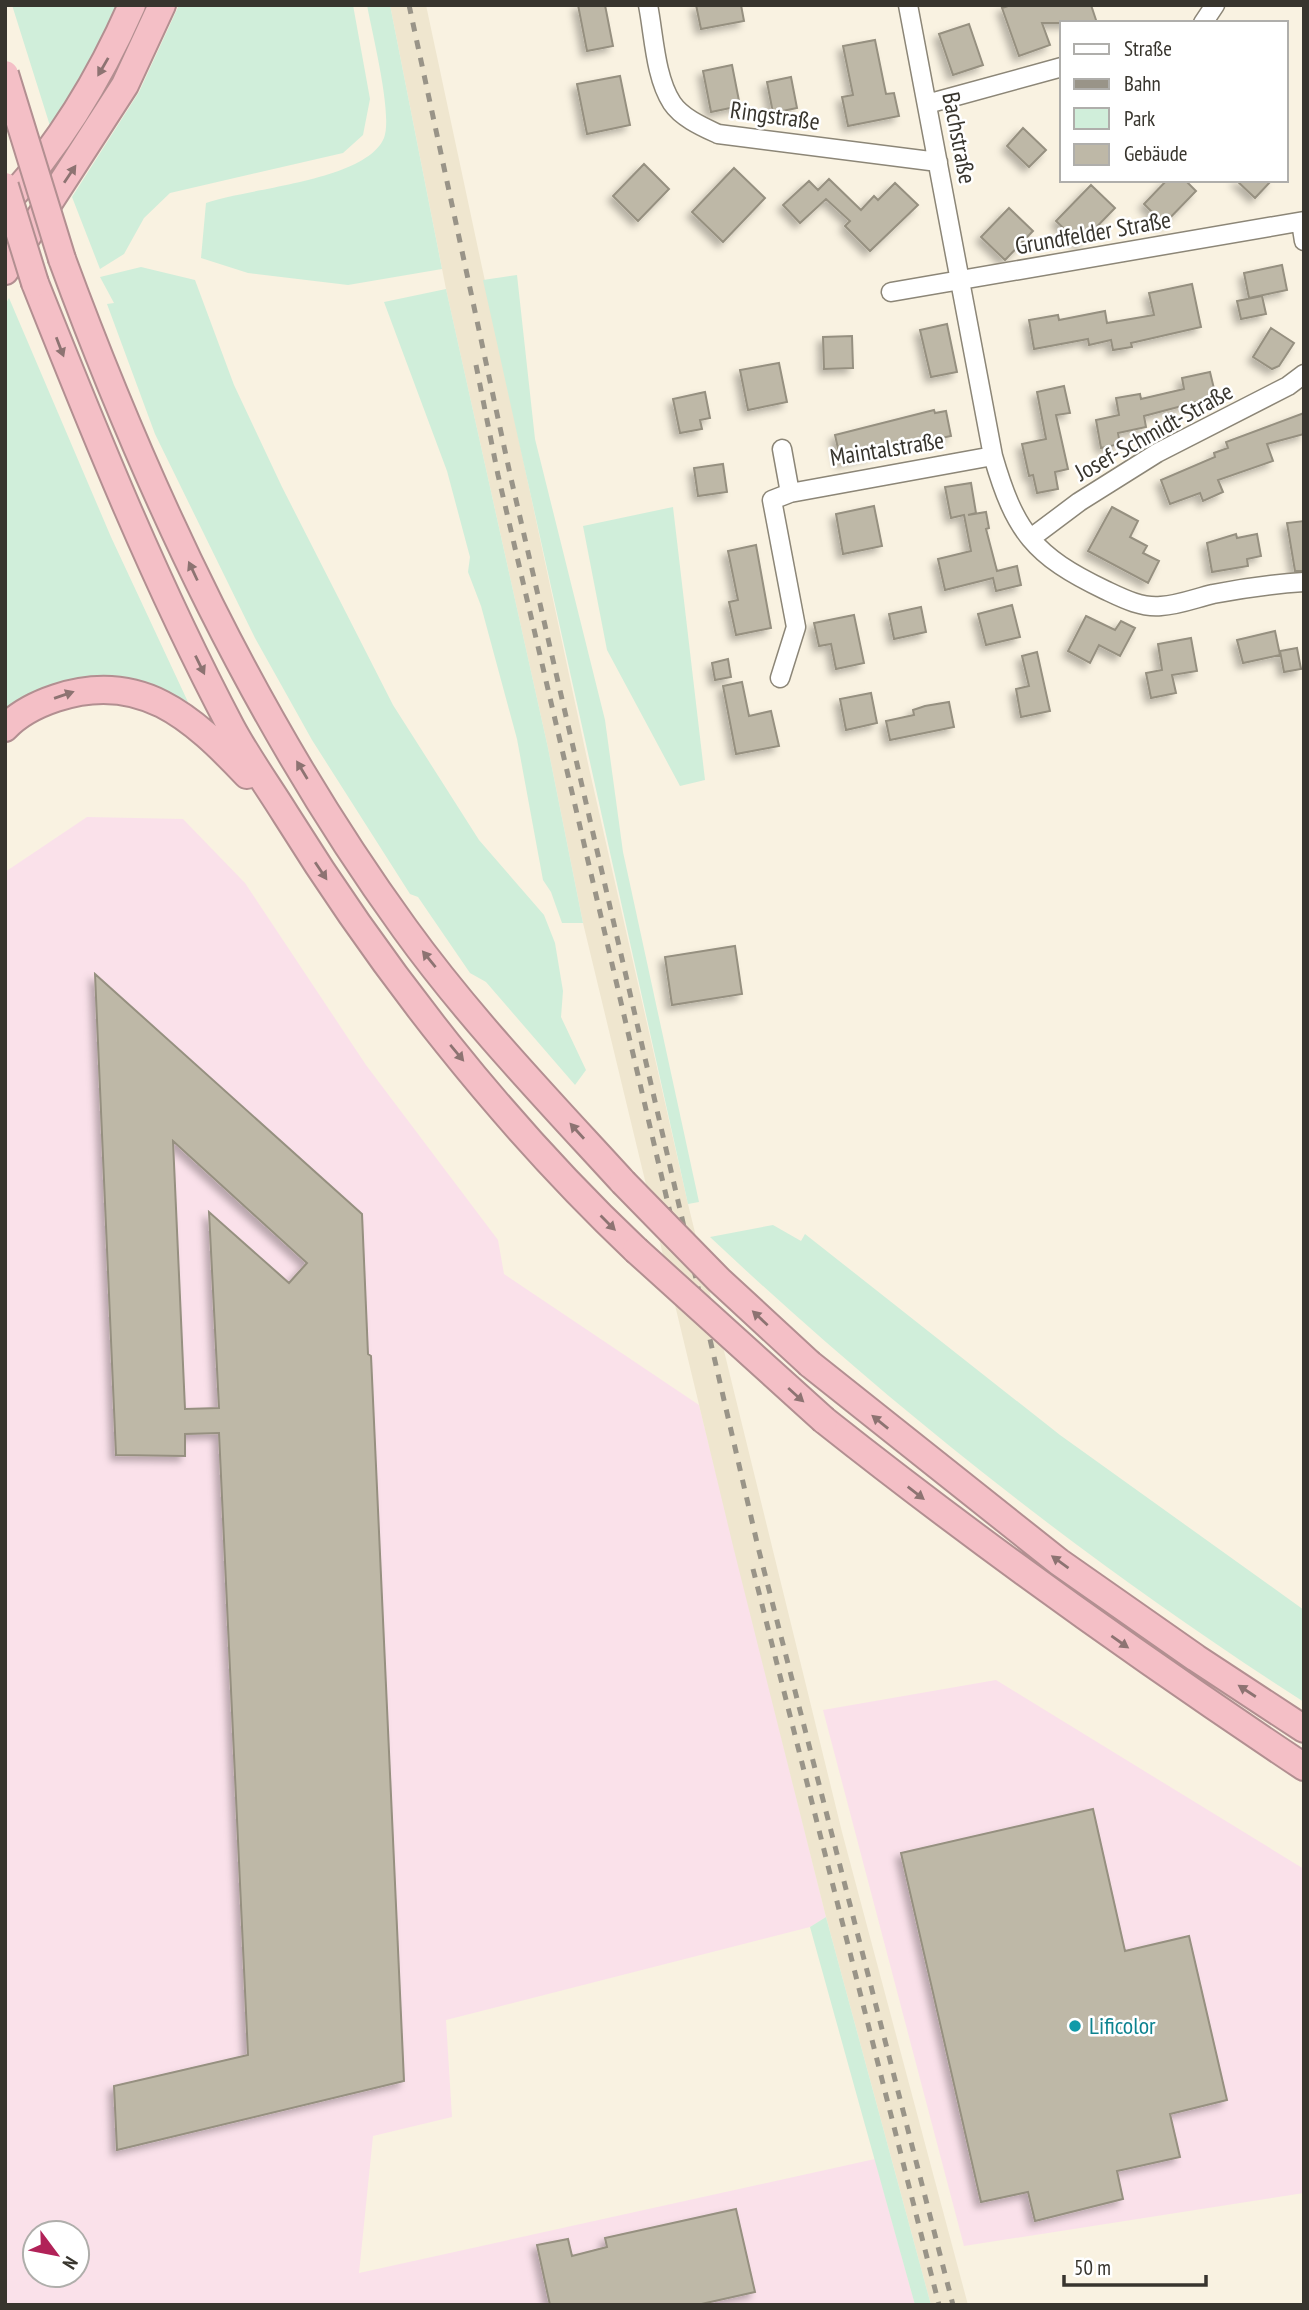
<svg xmlns="http://www.w3.org/2000/svg" width="1309" height="2310" font-family="'PT Sans Narrow',sans-serif">
<style>
.industrial{fill:#fae1ea;fill-rule:evenodd}
.built{fill:#efe6cf}
.green{fill:#d0eeda}
.building{fill:#beb8a7;stroke:#969080;stroke-width:2;fill-rule:evenodd;filter:url(#shadow)}
.lines{fill:none;stroke-linecap:round;stroke-linejoin:round}
.minor-casing{stroke:#8c8677;stroke-width:21}
.highway-casing{stroke:#b28f91;stroke-width:30}
.minor{stroke:#fff;stroke-width:18}
.highway{stroke:#f4bfc6;stroke-width:26}
.rail{stroke:#999488;stroke-width:5;stroke-dasharray:9 9;stroke-linecap:butt}
.highway-bridge-casing{stroke:#b28f91;stroke-width:30;stroke-linecap:butt}
.highway-bridge{stroke:#f4bfc6;stroke-width:26}
.oneway{fill:#8d7372}
.culture-dot{fill:#0f9aa8;stroke:#fff;stroke-width:2.5}
.labels{text-anchor:middle;stroke-width:5;stroke-linejoin:round;paint-order:stroke}
.street-label{font-size:24px;fill:#38352e;stroke:#fff}
.culture-label{font-size:24px;fill:#0d838f;stroke:#fff;text-anchor:start}
</style>
<defs>
<filter id="shadow"><feDropShadow dx="-5" dy="5" stdDeviation="3.5" flood-color="#0004"/></filter>
</defs>
<rect width="100%" height="100%" fill="#f9f2e1"/>
<!-- industrial -->
<path class="industrial" d="M87 817 183 819 245 883 366 1065 498 1240 504 1274 699 1405 826 1917 810 1927 446 2020 452 2117 373 2136 359 2273 875 2159 915 2305H5V872ZM35 2233H77V2275H35Z
M996 1680 1304 1869V2193L964 2246 823 1710Z"/>
<!-- built -->
<path class="built" d="M390 5H426L589 768 688 1204 842 1832 968 2305H931L826 1917 734 1550 583 923 548 748 446 289Z"/>
<!-- green -->
<path class="green" d="M12 5H122L108 38 51 129Z
M179 5H353L370 99 363 135 343 153 170 193 144 218 124 254 100 269 72 197 139 92Z
M367 5H390L442 269 348 285 248 273 201 258 206 203C248 188 366 181 384 138 393 115 372 33 367 5Z
M141 267 195 280 234 385 282 487 393 705 479 840 544 915 555 943 563 991 561 1017 586 1070 575 1085 486 982 470 973 418 897 410 894 312 740 255 638 155 434 107 304 114 303 100 277Z
M517 275 535 439 605 720 623 852 699 1202 688 1204 483 280Z
M446 289 548 748 583 923H562L551 892 543 880 517 739 481 606 468 572 470 557 447 471 384 302Z
M9 298 111 537 188 702 148 682 125 679 57 685 33 692 5 712V305Z
M673 507 705 780 680 786 607 650 583 526Z
M773 1225 801 1241 805 1234 1060 1435 1304 1610V1702C1092 1566 894 1410 710 1237Z
M826 1917 931 2305H915L810 1927Z"/>
<!-- building -->
<path class="building" d="M578 5H605L613 46 587 51Z
M696 5H741L744 21 701 29Z
M1011 5H1091L1097 23H1042L1050 45 1019 56 1002 8Z
M969 24 983 65 953 75 939 34Z
M875 40 886 94 894 93 899 116 848 126 842 97 853 95 843 46Z
M732 65 740 106 711 112 703 71Z
M620 76 630 125 587 134 577 84Z
M791 77 797 108 773 113 767 82Z
M1023 128 1046 150 1029 167 1007 146Z
M644 164 669 189 638 221 613 196Z
M734 168 765 198 723 242 692 212Z
M829 179 861 210 874 196 878 200 895 183 918 205 870 251 845 226 850 221 826 199 800 223 783 205 809 181 818 190Z
M1167 180H1185L1196 191 1164 224 1144 204Z
M1236 180H1272L1255 198Z
M1091 185 1115 208 1080 244 1056 221Z
M1009 208 1033 231 1005 260 981 237Z
M1282 265 1287 290 1249 298 1244 273Z
M1192 284 1201 327 1131 343 1132 347 1113 350 1111 340 1089 345 1088 339 1034 349 1029 320 1058 315 1059 320 1105 311 1107 323 1154 315 1149 293Z
M1262 296 1266 314 1241 319 1237 301Z
M947 324 957 372 931 377 920 330Z
M1271 328 1294 343 1279 366 1272 369 1253 357Z
M852 336 853 368 824 369 823 337Z
M779 363 787 402 748 410 740 370Z
M1210 372 1216 397 1144 416 1146 427 1118 433 1120 444 1101 448 1096 420 1119 415 1116 398 1140 394 1141 399 1184 389 1182 378Z
M1064 386 1070 413 1056 415 1068 469 1055 472 1058 489 1037 493 1033 475 1029 476 1022 444 1046 439 1037 392Z
M705 392 710 418 700 420 702 429 680 433 673 399Z
M934 410 935 413 946 411 951 436 917 443V439L875 450V454L841 462 835 435Z
M1304 413V434L1267 444 1273 461 1218 480 1223 492 1203 501 1200 493 1170 504 1161 480 1215 457 1214 453 1228 448 1226 442Z
M723 464 727 492 698 496 694 468Z
M971 483 976 513 968 515 986 512 989 528 986 529 997 571 1017 566 1021 585 996 591 993 578 945 590 938 559 971 551 964 515 951 518 945 487Z
M874 506 882 546 843 554 836 514Z
M1112 507 1138 521 1130 537 1147 546 1143 553 1159 561 1148 583 1088 551Z
M1304 521V571H1295L1287 523Z
M1236 534 1237 538 1257 534 1261 556 1247 559 1248 566 1212 572 1207 543Z
M756 545 771 628 736 635 729 602 738 600 728 551Z
M1012 605 1020 637 986 645 978 614Z
M921 607 926 632 894 639 889 614Z
M854 615 864 663 836 669 831 644 819 646 814 623Z
M1086 616 1115 630 1121 621 1135 628 1120 656 1099 645 1090 663 1068 651Z
M1275 631 1280 655 1243 663 1237 640Z
M1191 638 1197 671 1172 675 1176 693 1151 698 1146 673 1162 670 1158 644Z
M1297 648 1301 669 1284 672 1280 651Z
M1037 652 1050 711 1021 717 1016 689 1029 686 1022 656Z
M728 659 731 677 715 680 712 663Z
M742 682 749 716 771 711 779 746 736 754 723 686Z
M871 693 877 723 846 730 840 699Z
M949 702 954 727 890 740 886 721 914 715 913 710 925 706Z
M735 946 742 994 672 1005 665 957Z
M95 974 362 1214 368 1354 371 1356 404 2081 117 2150 114 2086 248 2055 219 1433 185 1434V1456L116 1455ZM173 1141 307 1263 289 1283 209 1212 219 1408 185 1409Z
M1093 1809 1125 1951 1189 1936 1227 2100 1170 2114 1180 2157 1117 2171 1123 2199 1035 2221 1028 2192 981 2202 901 1853Z
M736 2209 755 2292 697 2305H550L537 2245 568 2239 572 2256 607 2247 605 2238Z"/>
<g class="lines">
<defs>
<path id="minor" d="M648 5C654 35 655 77 672 103 682 118 703 127 718 134L938 162
M908 5 993 456C1015 532 1034 556 1105 590 1122 598 1141 608 1161 606 1179 605 1196 598 1213 594 1244 588 1273 584 1304 582
M1203 23 1215 5
M927 104 1062 67
M1301 222 1304 241
M891 292 1304 221
M782 449 790 493 993 456
M1031 538 1079 502 1157 453 1288 386 1304 374
M780 678 796 627 772 500 790 493"/>
<path id="highway" d="M5 204C59 146 100 78 132 5
M62 259C149 495 257 725 405 929 470 1019 548 1100 623 1182
M5 271 125 85 162 5
M35 283C95 434 155 583 231 727 247 757 268 786 286 815 383 971 503 1124 636 1250
M5 728C18 714 38 704 56 698 140 670 192 717 247 775
M810 1364 1059 1562 1196 1658 1304 1729
M824 1420C979 1543 1139 1657 1304 1767"/>
</defs>
<!-- minor casing -->
<use href="#minor" class="minor-casing"/>
<!-- highway casing -->
<use href="#highway" class="highway-casing"/>
<!-- minor -->
<use href="#minor" class="minor"/>
<!-- highway -->
<use href="#highway" class="highway"/>
<!-- rail -->
<path class="rail" d="M409 5 510 474 758 1547 953 2305
M476 365 498 475 672 1221
M753 1569 939 2305"/>
<defs>
<path id="highway-bridge" d="M5 74 62 259
M5 186 35 283
M623 1182 719 1280 810 1364
M636 1250 824 1420"/>
</defs>
<!-- highway-bridge casing -->
<use href="#highway-bridge" class="highway-bridge-casing"/>
<!-- highway-bridge -->
<use href="#highway-bridge" class="highway-bridge"/>
</g>
<!-- one-way arrows -->
<defs><path id="oneway-solid" d="M-6-.8H1V-3.2L6.5 0L1 3.2V.8H-6Z" transform="scale(1.75)"/></defs>
<g class="oneway">
<use href="#oneway-solid" transform="translate(103 67) rotate(120)"/>
<use href="#oneway-solid" transform="translate(70 174) rotate(-56)"/>
<use href="#oneway-solid" transform="translate(60 347) rotate(69)"/>
<use href="#oneway-solid" transform="translate(193 571) rotate(-115)"/>
<use href="#oneway-solid" transform="translate(200 665) rotate(64)"/>
<use href="#oneway-solid" transform="translate(64 695) rotate(-19)"/>
<use href="#oneway-solid" transform="translate(302 770) rotate(-121)"/>
<use href="#oneway-solid" transform="translate(321 871) rotate(56)"/>
<use href="#oneway-solid" transform="translate(429 959) rotate(-129)"/>
<use href="#oneway-solid" transform="translate(457 1053) rotate(50)"/>
<use href="#oneway-solid" transform="translate(577 1131) rotate(-132)"/>
<use href="#oneway-solid" transform="translate(608 1223) rotate(45)"/>
<use href="#oneway-solid" transform="translate(760 1318) rotate(-137)"/>
<use href="#oneway-solid" transform="translate(796 1395) rotate(42)"/>
<use href="#oneway-solid" transform="translate(880 1422) rotate(-141)"/>
<use href="#oneway-solid" transform="translate(916 1493) rotate(38)"/>
<use href="#oneway-solid" transform="translate(1060 1562) rotate(-144)"/>
<use href="#oneway-solid" transform="translate(1120 1642) rotate(35)"/>
<use href="#oneway-solid" transform="translate(1247 1691) rotate(-147)"/>
</g>
<!-- markers -->
<circle class="culture-dot" cx="1075" cy="2026" r="7"/>
<g class="labels">
<!-- street labels -->
<g class="street-label">
<text transform="translate(775 116) rotate(8)" y="8">Ringstraße</text>
<text transform="translate(959 138) rotate(79)" y="8">Bachstraße</text>
<text transform="translate(1093 233) rotate(-10)" y="8">Grundfelder Straße</text>
<text transform="translate(1154 432) rotate(-29)" y="8">Josef-Schmidt-Straße</text>
<text transform="translate(887 449) rotate(-9)" y="8">Maintalstraße</text>
</g>
<!-- culture labels -->
<g class="culture-label">
<text x="1089" y="2034">Lificolor</text>
</g>
</g>
<!-- border -->
<rect width="1309" height="2310" fill="none" stroke="#38352e" stroke-width="14"/>
<!-- legend -->
<rect x="1060" y="21" width="228" height="161" fill="#ffffff" stroke="#afaeab" stroke-width="2"/>
<rect x="1074" y="44" width="35" height="10" fill="#ffffff" stroke="#afaeab" stroke-width="2"/>
<text x="1124" y="56" font-size="21" fill="#38352e">Straße</text>
<rect x="1074" y="79" width="35" height="10" fill="#999488" stroke="#afaeab" stroke-width="2"/>
<text x="1124" y="91" font-size="21" fill="#38352e">Bahn</text>
<rect x="1074" y="108" width="35" height="21" fill="#d0eeda" stroke="#afaeab" stroke-width="2"/>
<text x="1124" y="126" font-size="21" fill="#38352e">Park</text>
<rect x="1074" y="144" width="35" height="21" fill="#beb8a7" stroke="#afaeab" stroke-width="2"/>
<text x="1124" y="161" font-size="21" fill="#38352e">Gebäude</text>
<!-- north arrow -->
<g transform="translate(56 2254) rotate(122)"><circle r="33" fill="#ffffff" stroke="#afaeab" stroke-width="2"/>
<path d="M0-5L12 26L0 18L-12 26Z" fill="#b12258"/>
<text y="-10" font-size="19" font-weight="bold" text-anchor="middle" fill="#38352e">N</text>
</g>
<!-- scale -->
<path d="M1064 2275v10h142v-10" fill="none" stroke="#38352e" stroke-width="3.5"/>
<text x="1074" y="2275" font-size="21" fill="#38352e" stroke="#ffffff" stroke-width="5" paint-order="stroke">50 m</text>
</svg>
